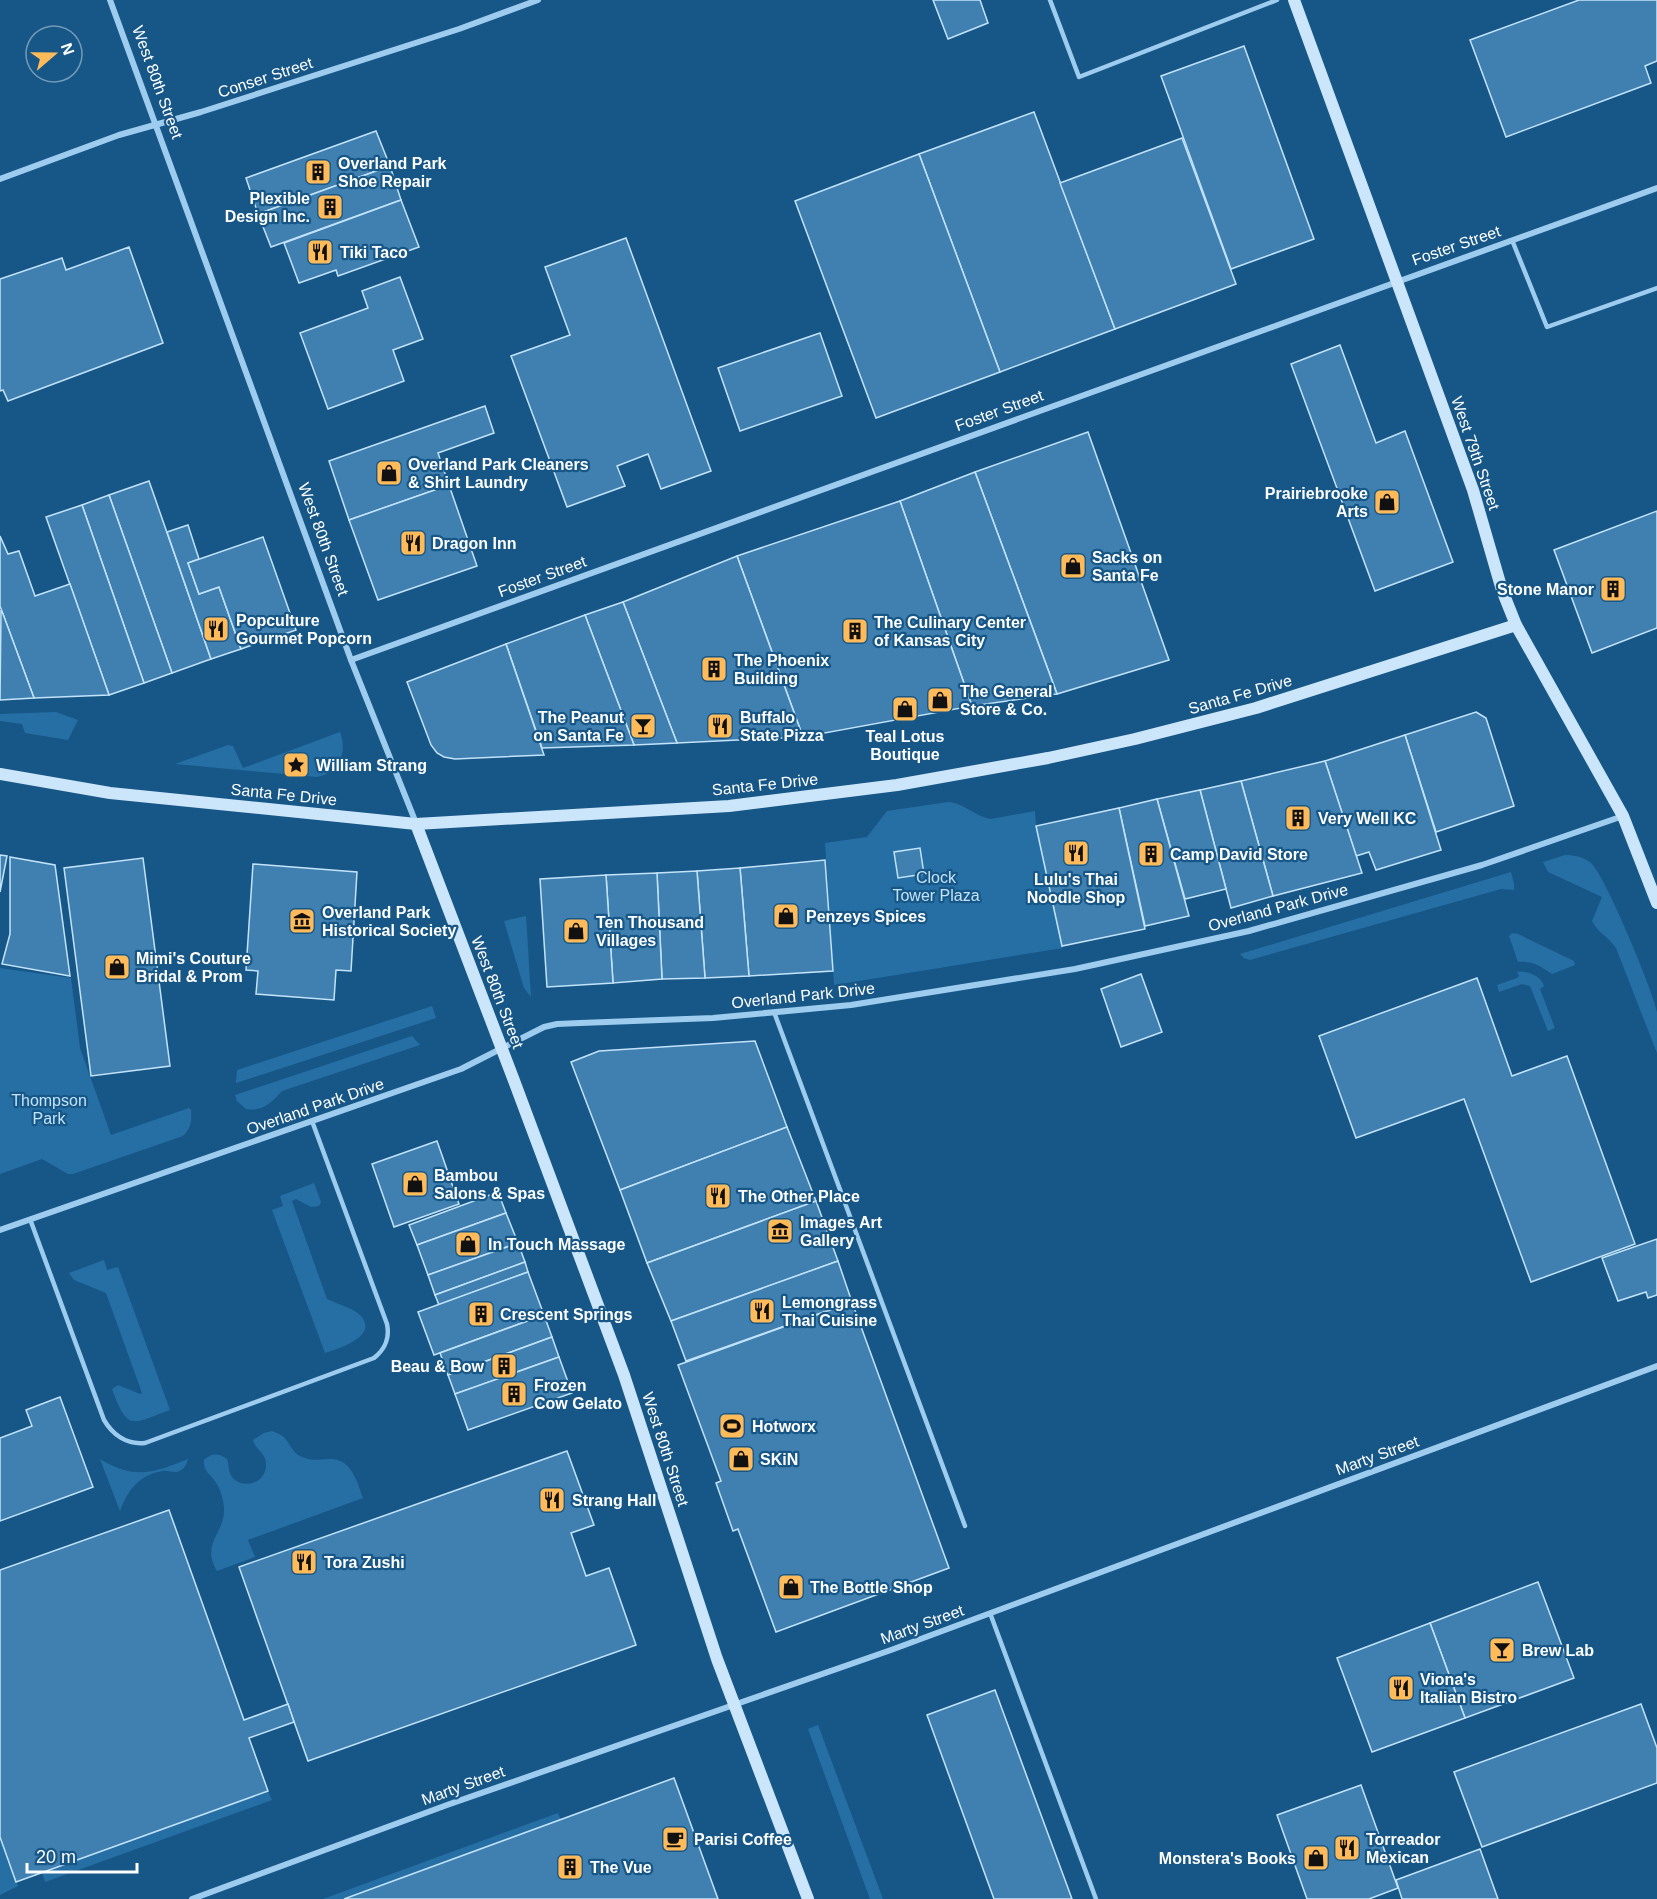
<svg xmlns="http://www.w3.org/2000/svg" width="1657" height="1899" font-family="Arial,sans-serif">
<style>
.green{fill:#266fa5}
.building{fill:#3f80b1;stroke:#c3e3fa;stroke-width:1.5}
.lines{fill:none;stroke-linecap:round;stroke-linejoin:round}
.lane{stroke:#9dccee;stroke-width:4.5}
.street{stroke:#9dccee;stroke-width:6}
.secondary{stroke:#cbe5fa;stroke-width:12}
.labels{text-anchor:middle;stroke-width:4.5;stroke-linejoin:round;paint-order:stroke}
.street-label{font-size:16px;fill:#fff;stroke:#175787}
.poi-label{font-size:16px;font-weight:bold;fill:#fff;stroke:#175787;text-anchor:start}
.park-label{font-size:16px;fill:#c3e3fa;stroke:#175787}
</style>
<rect width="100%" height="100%" fill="#175787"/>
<!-- green -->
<g class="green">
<path d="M56,712L78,720L68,740L25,733L22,724L0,721V714Z"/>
<path d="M340,732C348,752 339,773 317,777L175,764L228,745L233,746L243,768Z"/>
<path d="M948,802C964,803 976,817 991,819L1035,811L1036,826L1063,948L834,985L825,843L867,837L887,811Z"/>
<path d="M1565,855C1574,855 1584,857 1591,863C1605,875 1653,991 1657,1012C1657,1025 1657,1040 1657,1053L1616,948C1609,937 1597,932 1592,921L1602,897L1548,872L1543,862Z"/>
<path d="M1511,872L1514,884V890L1501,889L1250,960L1244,958L1240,954Z"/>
<path d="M526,916L531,997L524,988L504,921Z"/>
<path d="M1512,933L1518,934L1574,961L1575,965L1552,974C1542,967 1532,960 1518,962L1509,936Z"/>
<path d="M0,968L71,978L80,1048L111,1135L189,1108L191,1110C192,1121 191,1128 183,1136L73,1174H68L42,1159L0,1174Z"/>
<path d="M1517,972C1528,971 1540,975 1544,986L1540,989L1555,1028L1548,1031L1530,986L1522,984L1499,992L1497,985L1517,978L1519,976Z"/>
<path d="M432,1006L436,1018L236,1083L237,1070Z"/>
<path d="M412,1036L420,1045L282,1091C271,1103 262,1112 246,1109L237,1101L235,1095Z"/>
<path d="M314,1183L321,1202L319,1206L311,1207L296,1199L292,1201L327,1299C337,1304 354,1308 361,1316C379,1337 337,1349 325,1353L272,1210L283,1206L280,1196Z"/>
<path d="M104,1260L107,1270L118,1267L170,1410C131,1424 128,1432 112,1389L118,1385L140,1394L142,1393L106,1293L74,1280L69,1273Z"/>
<path d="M272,1431C291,1437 287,1448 300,1456C310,1461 318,1460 328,1459C351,1457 357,1481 363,1498L248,1540L255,1557L217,1571C200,1543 226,1533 224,1507C223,1498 220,1487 214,1480C208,1472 203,1470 204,1460C212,1453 218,1453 227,1459C229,1464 228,1472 232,1477C244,1491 267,1482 266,1464C266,1453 255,1449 253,1440L264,1433Z"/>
<path d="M100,1459C134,1480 154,1473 188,1459C186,1466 183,1471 176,1472C171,1472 167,1470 162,1471C139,1475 127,1491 120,1511Z"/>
<path d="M818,1725L883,1899H870L808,1729Z"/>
<path d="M268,1791L272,1800L45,1882L42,1872Z"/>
<path d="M558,1813L561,1820L344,1899H323Z"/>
<path d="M0,1837L18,1886L0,1895Z"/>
</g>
<!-- building -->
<g class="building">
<path d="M933,0H980L988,23L948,39Z"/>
<path d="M1579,0H1657V61L1645,66L1651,83L1506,137L1470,40Z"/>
<path d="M1244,46L1314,239L1231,269L1161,76Z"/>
<path d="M1034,112L1115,329L1000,372L919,154Z"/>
<path d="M376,131L390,166L258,214L246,178Z"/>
<path d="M1182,138L1236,284L1115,329L1060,183Z"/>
<path d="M919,154L1000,372L876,418L795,201Z"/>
<path d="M390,166L401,200L271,247L258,214Z"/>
<path d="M401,200L419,247L338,276L336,270L299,283L284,243Z"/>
<path d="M626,238L711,471L661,489L648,454L617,466L625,486L567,507L511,356L570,335L545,267Z"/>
<path d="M129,247L163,343L8,401L3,390L0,391V279L62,258L66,270Z"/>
<path d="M400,277L423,339L393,350L404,381L328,409L300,333L368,308L362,291Z"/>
<path d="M820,333L842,396L740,431L718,368Z"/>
<path d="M1340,345L1376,443L1405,431L1453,562L1375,591L1291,364Z"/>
<path d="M485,406L494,433L438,453L449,485L349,520L329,461Z"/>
<path d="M1088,432L1169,660L1057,694L975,472Z"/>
<path d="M975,472L1057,694L972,706L900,501Z"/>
<path d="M149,481L211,659L172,673L109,495Z"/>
<path d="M449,485L477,566L378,600L349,520Z"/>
<path d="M109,495L172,673L144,683L82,505Z"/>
<path d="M900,501L972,706L803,737L737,556Z"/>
<path d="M82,505L144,683L109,695L46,517Z"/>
<path d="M1657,511V628L1592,653L1554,550Z"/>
<path d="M188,525L199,559L188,563L199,594L219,587L241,649L211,659L167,532Z"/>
<path d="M0,536L8,554L19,551L35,596L70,584L109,695L34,698L0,606Z"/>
<path d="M263,537L296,630L241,649L219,587L199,594L188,563Z"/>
<path d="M737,556L803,737L677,743L623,602Z"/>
<path d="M623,602L677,743L634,745L585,615Z"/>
<path d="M1,610L3,614L34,698L0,700Z"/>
<path d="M585,615L634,745L542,748L506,644Z"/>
<path d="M506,644L544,755L455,759L444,757L437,753L431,745L407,682Z"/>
<path d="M1476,712L1486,718L1514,806L1436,832L1405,735Z"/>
<path d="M1405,735L1441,850L1376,870L1369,852L1356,856L1325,761Z"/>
<path d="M1325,761L1362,873L1273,896L1241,781Z"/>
<path d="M1241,781L1273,896L1231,908L1200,790Z"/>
<path d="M1200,790L1226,889L1185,899L1157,799Z"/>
<path d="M1157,799L1189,916L1145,926L1119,808Z"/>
<path d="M1119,808L1145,929L1062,946L1036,826Z"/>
<path d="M920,848L924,874L898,878L894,852Z"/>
<path d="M0,855L7,856L0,892Z"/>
<path d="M10,857L55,865L70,976L2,964L10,934Z"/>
<path d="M143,858L170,1066L91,1076L64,868Z"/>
<path d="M825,860L833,971L749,976L740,868Z"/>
<path d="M253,864L357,872L351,971L336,970L334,1000L256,994L258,971L246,970Z"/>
<path d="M740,868L749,976L705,978L697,871Z"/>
<path d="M697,871L705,978L662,979L657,873Z"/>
<path d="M657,873L662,979L613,983L606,875Z"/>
<path d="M606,875L613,983L547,987L540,879Z"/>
<path d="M1141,974L1162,1032L1121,1047L1101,989Z"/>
<path d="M1477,978L1512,1076L1567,1056L1635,1244L1531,1282L1464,1099L1356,1138L1319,1036Z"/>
<path d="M755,1041L787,1127L620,1190L571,1062L599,1051Z"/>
<path d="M787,1127L816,1201L647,1263L620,1190Z"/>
<path d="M437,1141L459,1204L394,1227L372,1164Z"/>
<path d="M498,1192L506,1213L417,1245L409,1225Z"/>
<path d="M816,1201L838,1261L671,1321L647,1263Z"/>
<path d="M506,1213L518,1243L428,1275L417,1245Z"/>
<path d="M1657,1239V1295L1648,1298L1646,1292L1618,1301L1602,1258Z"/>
<path d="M518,1243L525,1262L435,1295L428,1275Z"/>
<path d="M838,1261L852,1302L686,1361L671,1321Z"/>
<path d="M525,1262L528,1272L439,1305L435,1295Z"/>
<path d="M528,1272L544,1315L434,1355L418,1312Z"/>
<path d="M852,1302L949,1568L776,1632L738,1529L733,1531L716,1483L721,1481L678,1365Z"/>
<path d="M544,1315L552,1337L448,1375L440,1353Z"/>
<path d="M552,1337L559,1357L455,1394L448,1375Z"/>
<path d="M559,1357L572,1393L468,1430L455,1394Z"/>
<path d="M60,1397L93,1487L0,1521V1438L32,1426L26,1410Z"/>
<path d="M567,1451L594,1525L571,1533L586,1576L609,1568L636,1645L308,1761L239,1567Z"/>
<path d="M169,1510L244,1720L288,1704L294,1722L249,1738L268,1791L16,1882L0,1837V1570Z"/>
<path d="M1538,1582L1574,1678L1465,1718L1430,1623Z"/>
<path d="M1430,1623L1465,1718L1372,1752L1337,1658Z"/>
<path d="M995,1690L1072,1899H994L927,1715Z"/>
<path d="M1641,1704L1657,1748V1783L1482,1847L1454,1772Z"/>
<path d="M674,1778L718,1899H344L625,1796Z"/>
<path d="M1361,1785L1398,1888L1369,1899H1307L1277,1815Z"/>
<path d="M1480,1849L1498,1899H1402L1396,1880Z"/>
</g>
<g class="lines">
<!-- lane -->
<g class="lane">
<path d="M1050,0L1079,77L1277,0"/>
<path d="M1512,240L1547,327L1657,288"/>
<path d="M774,1012L965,1526"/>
<path d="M30,1219L104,1420C113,1435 127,1445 145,1443L374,1358C385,1349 390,1339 387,1324L312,1121"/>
<path d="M990,1613L1096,1899"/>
</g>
<!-- street -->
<g class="street">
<path d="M110,0L351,660L416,823"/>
<path d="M0,179L119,135L201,112L459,29L538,0"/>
<path d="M351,660L1657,188"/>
<path d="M0,1230L461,1069L544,1027L557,1024L580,1023L713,1018L851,1005L1075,969L1249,931L1482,865L1623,816"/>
<path d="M192,1899L447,1805L891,1650L1657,1366"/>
</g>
<!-- secondary -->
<g class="secondary">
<path d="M1294,0L1473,490L1502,590L1516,625L1623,816L1657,903"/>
<path d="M0,774L110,793L416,824L729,806L897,785L1048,758L1135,739L1256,708L1516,625"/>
<path d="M416,824L513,1078L624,1375L717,1659L808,1899"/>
</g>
</g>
<!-- icons -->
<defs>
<symbol id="building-square" viewBox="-11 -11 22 22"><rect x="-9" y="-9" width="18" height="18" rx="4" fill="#ffba5a" stroke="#175787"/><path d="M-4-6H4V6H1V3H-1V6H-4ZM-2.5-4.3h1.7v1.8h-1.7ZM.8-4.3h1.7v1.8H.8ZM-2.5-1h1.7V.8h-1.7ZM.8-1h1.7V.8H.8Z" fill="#111"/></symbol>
<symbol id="restaurant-square" viewBox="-11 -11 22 22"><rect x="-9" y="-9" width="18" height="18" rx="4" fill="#ffba5a" stroke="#175787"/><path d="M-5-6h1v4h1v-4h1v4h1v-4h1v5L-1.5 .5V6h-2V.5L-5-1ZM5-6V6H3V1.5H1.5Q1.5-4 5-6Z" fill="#111"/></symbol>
<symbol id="shop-square" viewBox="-11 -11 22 22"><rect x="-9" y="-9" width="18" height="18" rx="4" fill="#ffba5a" stroke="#175787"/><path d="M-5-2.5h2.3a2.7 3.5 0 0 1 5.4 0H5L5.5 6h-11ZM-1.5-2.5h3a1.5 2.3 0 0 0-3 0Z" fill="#111"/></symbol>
<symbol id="bar-square" viewBox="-11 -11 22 22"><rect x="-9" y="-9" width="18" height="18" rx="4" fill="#ffba5a" stroke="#175787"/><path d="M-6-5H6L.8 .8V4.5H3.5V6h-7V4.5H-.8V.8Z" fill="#111"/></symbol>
<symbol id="sight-square" viewBox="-11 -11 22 22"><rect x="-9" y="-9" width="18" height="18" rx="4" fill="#ffba5a" stroke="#175787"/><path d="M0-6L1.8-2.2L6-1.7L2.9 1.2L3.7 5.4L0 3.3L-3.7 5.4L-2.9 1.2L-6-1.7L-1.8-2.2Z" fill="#111"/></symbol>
<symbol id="museum-square" viewBox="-11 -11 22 22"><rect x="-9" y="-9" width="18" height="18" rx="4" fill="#ffba5a" stroke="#175787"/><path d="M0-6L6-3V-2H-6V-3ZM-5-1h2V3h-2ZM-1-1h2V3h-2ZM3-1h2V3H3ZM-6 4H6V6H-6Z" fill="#111"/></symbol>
<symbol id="stadium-square" viewBox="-11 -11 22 22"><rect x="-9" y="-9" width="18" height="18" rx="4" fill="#ffba5a" stroke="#175787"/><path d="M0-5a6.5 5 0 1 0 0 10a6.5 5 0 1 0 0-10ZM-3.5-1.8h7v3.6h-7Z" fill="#111"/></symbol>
<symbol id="cafe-square" viewBox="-11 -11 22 22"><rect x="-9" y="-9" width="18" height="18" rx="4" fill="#ffba5a" stroke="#175787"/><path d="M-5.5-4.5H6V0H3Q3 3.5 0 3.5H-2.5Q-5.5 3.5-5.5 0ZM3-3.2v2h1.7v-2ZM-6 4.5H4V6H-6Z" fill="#111"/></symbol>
</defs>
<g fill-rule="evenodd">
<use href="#building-square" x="303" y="157" width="30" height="30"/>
<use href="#building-square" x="315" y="192" width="30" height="30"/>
<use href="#restaurant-square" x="305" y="237" width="30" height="30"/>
<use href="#shop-square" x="374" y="458" width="30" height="30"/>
<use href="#shop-square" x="1372" y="487" width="30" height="30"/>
<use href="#restaurant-square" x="398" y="528" width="30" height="30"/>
<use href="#shop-square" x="1058" y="551" width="30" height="30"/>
<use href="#building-square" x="1598" y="574" width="30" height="30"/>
<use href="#restaurant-square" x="201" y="614" width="30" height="30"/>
<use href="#building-square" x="840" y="616" width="30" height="30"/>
<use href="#building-square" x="699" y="654" width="30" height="30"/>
<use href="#shop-square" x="925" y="685" width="30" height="30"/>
<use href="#shop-square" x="890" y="694" width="30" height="30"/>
<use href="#bar-square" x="628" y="711" width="30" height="30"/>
<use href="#restaurant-square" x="705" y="711" width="30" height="30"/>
<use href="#sight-square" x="281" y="750" width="30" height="30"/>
<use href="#building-square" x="1283" y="803" width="30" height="30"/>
<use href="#restaurant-square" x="1061" y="838" width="30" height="30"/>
<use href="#building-square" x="1136" y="839" width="30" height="30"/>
<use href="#shop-square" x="771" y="901" width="30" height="30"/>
<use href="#museum-square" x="287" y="906" width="30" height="30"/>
<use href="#shop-square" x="561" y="916" width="30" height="30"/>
<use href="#shop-square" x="102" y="952" width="30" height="30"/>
<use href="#shop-square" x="400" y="1169" width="30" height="30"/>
<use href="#restaurant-square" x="703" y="1181" width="30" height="30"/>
<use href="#museum-square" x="765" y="1216" width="30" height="30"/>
<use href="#shop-square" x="453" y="1229" width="30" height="30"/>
<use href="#restaurant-square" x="747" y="1296" width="30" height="30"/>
<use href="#building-square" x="466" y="1299" width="30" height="30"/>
<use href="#building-square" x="489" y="1351" width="30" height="30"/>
<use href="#building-square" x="499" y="1379" width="30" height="30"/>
<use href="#stadium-square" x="717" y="1411" width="30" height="30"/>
<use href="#shop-square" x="726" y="1444" width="30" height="30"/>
<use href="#restaurant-square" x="537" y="1485" width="30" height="30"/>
<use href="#restaurant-square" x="289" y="1547" width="30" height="30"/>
<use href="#shop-square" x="776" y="1572" width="30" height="30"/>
<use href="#bar-square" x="1487" y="1635" width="30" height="30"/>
<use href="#restaurant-square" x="1386" y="1673" width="30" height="30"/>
<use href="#cafe-square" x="660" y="1824" width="30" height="30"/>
<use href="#restaurant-square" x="1332" y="1833" width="30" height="30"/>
<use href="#shop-square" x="1301" y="1843" width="30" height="30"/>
<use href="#building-square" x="555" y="1852" width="30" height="30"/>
</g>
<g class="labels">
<!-- street labels -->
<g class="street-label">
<text transform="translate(265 77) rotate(-18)" y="6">Conser Street</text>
<text transform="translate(158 82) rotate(70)" y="6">West 80th Street</text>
<text transform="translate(1456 245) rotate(-19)" y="6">Foster Street</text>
<text transform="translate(999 410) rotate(-20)" y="6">Foster Street</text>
<text transform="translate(1476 453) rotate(71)" y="6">West 79th Street</text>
<text transform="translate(324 539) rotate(70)" y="6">West 80th Street</text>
<text transform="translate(542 576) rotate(-20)" y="6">Foster Street</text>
<text transform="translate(1240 694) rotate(-16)" y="6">Santa Fe Drive</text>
<text transform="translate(765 784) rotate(-6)" y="6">Santa Fe Drive</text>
<text transform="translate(284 794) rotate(6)" y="6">Santa Fe Drive</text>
<text transform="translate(1278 907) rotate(-15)" y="6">Overland Park Drive</text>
<text transform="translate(498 992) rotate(69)" y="6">West 80th Street</text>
<text transform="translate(803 995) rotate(-6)" y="6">Overland Park Drive</text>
<text transform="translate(315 1106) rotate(-19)" y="6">Overland Park Drive</text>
<text transform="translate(666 1449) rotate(72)" y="6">West 80th Street</text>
<text transform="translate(1377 1455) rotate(-20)" y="6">Marty Street</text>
<text transform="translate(922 1624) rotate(-20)" y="6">Marty Street</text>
<text transform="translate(463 1785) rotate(-20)" y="6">Marty Street</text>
</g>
<!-- poi labels -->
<g class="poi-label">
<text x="338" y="169">Overland Park<tspan x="338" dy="18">Shoe Repair</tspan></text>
<text x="310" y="204" text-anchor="end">Plexible<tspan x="310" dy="18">Design Inc.</tspan></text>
<text x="340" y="258">Tiki Taco</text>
<text x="408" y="470">Overland Park Cleaners<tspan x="408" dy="18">&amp; Shirt Laundry</tspan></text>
<text x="1368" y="499" text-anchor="end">Prairiebrooke<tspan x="1368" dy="18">Arts</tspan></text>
<text x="432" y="549">Dragon Inn</text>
<text x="1092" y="563">Sacks on<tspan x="1092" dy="18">Santa Fe</tspan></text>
<text x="1594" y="595" text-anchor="end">Stone Manor</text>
<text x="236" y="626">Popculture<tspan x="236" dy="18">Gourmet Popcorn</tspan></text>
<text x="874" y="628">The Culinary Center<tspan x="874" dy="18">of Kansas City</tspan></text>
<text x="734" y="666">The Phoenix<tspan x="734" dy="18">Building</tspan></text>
<text x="960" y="697">The General<tspan x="960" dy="18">Store &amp; Co.</tspan></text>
<text x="624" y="723" text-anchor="end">The Peanut<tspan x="624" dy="18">on Santa Fe</tspan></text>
<text x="740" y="723">Buffalo<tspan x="740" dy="18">State Pizza</tspan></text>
<text x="905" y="742" text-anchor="middle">Teal Lotus<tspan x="905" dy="18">Boutique</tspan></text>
<text x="316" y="771">William Strang</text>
<text x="1318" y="824">Very Well KC</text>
<text x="1170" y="860">Camp David Store</text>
<text x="1076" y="885" text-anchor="middle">Lulu's Thai<tspan x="1076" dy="18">Noodle Shop</tspan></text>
<text x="322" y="918">Overland Park<tspan x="322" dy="18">Historical Society</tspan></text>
<text x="806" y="922">Penzeys Spices</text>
<text x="596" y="928">Ten Thousand<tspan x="596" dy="18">Villages</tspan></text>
<text x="136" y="964">Mimi's Couture<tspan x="136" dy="18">Bridal &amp; Prom</tspan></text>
<text x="434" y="1181">Bambou<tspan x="434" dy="18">Salons &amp; Spas</tspan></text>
<text x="738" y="1202">The Other Place</text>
<text x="800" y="1228">Images Art<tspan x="800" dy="18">Gallery</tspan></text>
<text x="488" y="1250">In Touch Massage</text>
<text x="782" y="1308">Lemongrass<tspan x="782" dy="18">Thai Cuisine</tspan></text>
<text x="500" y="1320">Crescent Springs</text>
<text x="484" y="1372" text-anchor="end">Beau &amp; Bow</text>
<text x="534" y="1391">Frozen<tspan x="534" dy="18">Cow Gelato</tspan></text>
<text x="752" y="1432">Hotworx</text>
<text x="760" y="1465">SKiN</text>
<text x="572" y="1506">Strang Hall</text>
<text x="324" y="1568">Tora Zushi</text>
<text x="810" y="1593">The Bottle Shop</text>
<text x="1522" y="1656">Brew Lab</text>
<text x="1420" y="1685">Viona's<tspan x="1420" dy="18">Italian Bistro</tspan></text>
<text x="694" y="1845">Parisi Coffee</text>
<text x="1366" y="1845">Torreador<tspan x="1366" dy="18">Mexican</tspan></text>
<text x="1296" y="1864" text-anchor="end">Monstera's Books</text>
<text x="590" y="1873">The Vue</text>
</g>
<!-- park labels -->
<g class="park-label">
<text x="936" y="883">Clock<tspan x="936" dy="18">Tower Plaza</tspan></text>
<text x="49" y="1106">Thompson<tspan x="49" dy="18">Park</tspan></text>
</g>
</g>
<!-- north arrow -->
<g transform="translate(54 54) rotate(70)"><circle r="28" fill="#175787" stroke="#749ab7" stroke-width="1.5"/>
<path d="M0-4.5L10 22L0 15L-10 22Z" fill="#ffba5a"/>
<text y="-9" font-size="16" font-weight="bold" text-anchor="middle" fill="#ffffff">N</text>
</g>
<!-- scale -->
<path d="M27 1863v9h110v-9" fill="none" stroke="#ffffff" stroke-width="3"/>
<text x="36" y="1863" font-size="18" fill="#ffffff" stroke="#175787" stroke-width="4.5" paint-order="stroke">20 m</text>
</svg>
